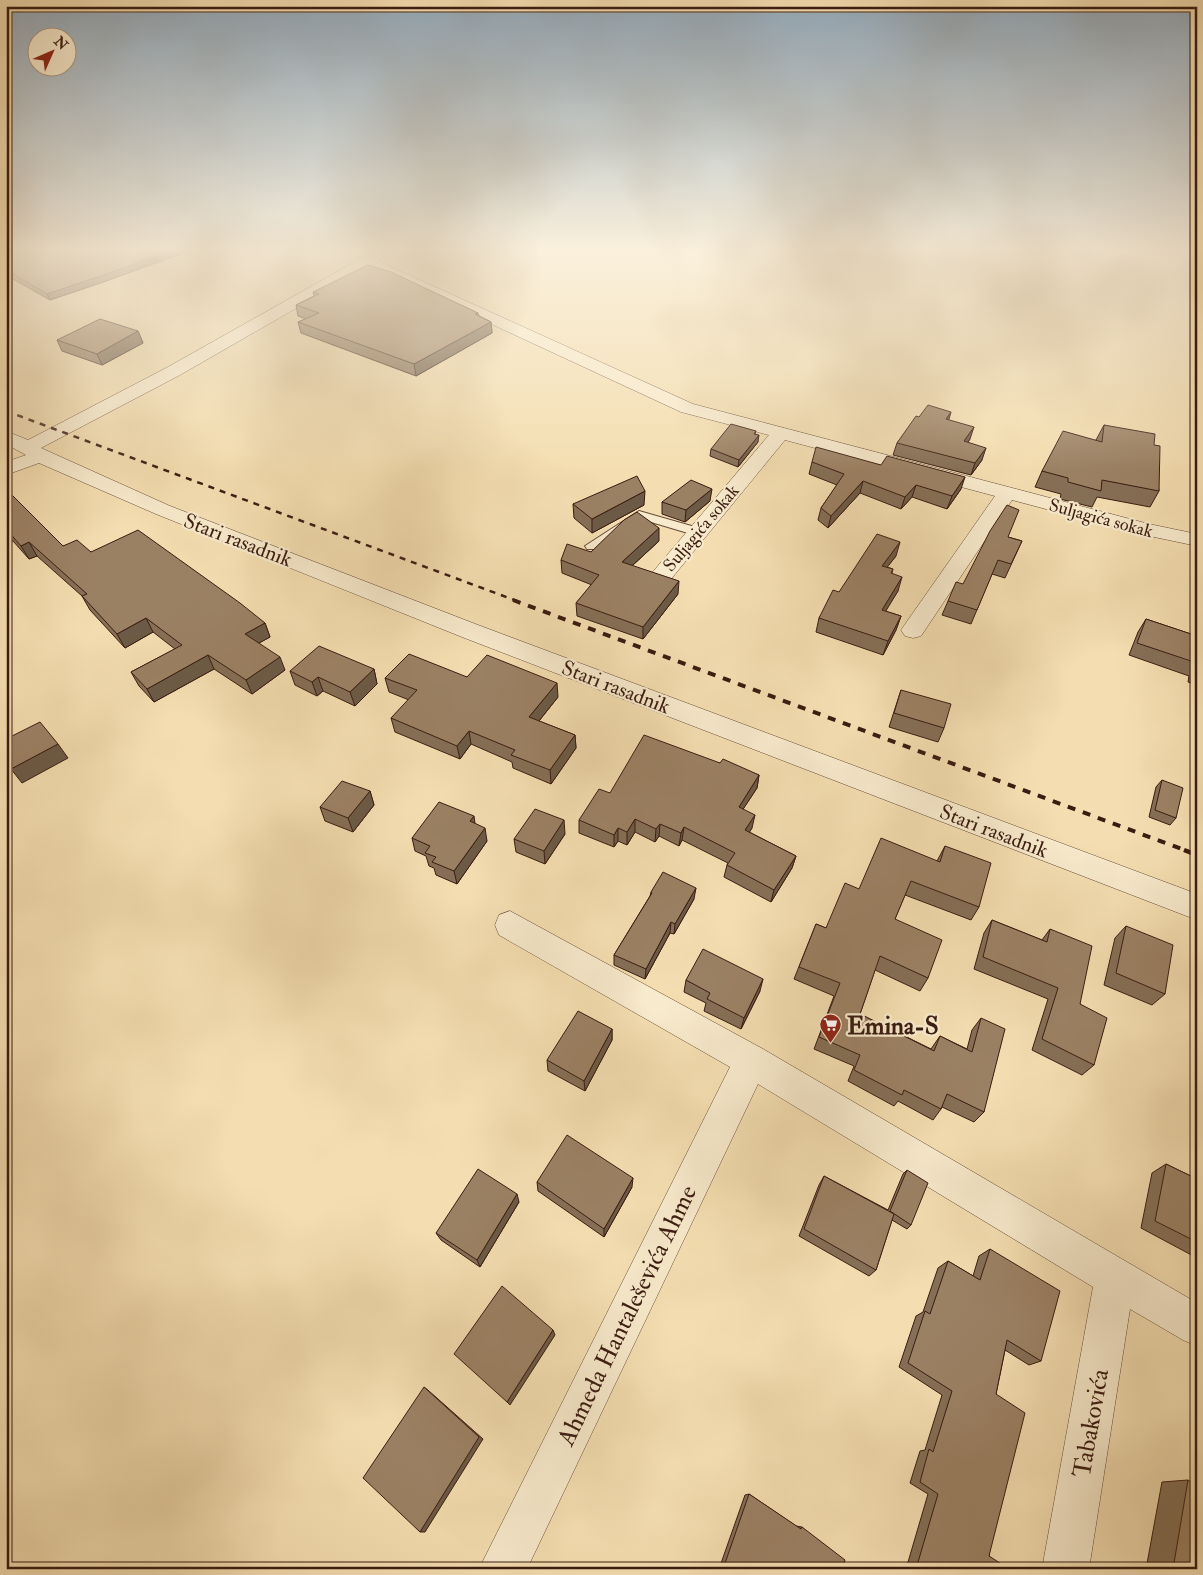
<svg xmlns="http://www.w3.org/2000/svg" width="1203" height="1575" font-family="'IM FELL Double Pica',serif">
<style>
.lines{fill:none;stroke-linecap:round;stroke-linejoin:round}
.lane-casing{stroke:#684c39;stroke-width:2}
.street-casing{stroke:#684c39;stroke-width:1}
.lane{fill:#f8eacc;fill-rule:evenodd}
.street{fill:#f8eacc;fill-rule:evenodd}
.rail-far2{stroke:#3a1c11;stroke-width:2.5;stroke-dasharray:6 6;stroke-linecap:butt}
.rail-far1{stroke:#3a1c11;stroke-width:4;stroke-dasharray:8 8;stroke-linecap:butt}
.rail{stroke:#3a1c11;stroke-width:4.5;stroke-dasharray:11 11;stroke-linecap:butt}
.wall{fill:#856f56;stroke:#3a1c11}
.shaded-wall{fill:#6c5a46;stroke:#3a1c11}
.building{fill:#9b8164;stroke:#3a1c11}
.labels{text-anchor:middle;stroke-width:4.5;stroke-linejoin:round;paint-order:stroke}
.far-street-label{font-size:18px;fill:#3a1c11;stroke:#f8eacc}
.street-label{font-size:21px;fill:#3a1c11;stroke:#f8eacc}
.near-poi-label{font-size:25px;font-weight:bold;fill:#3a1c11;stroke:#f8eacc;text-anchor:start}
.near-street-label{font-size:25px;fill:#3a1c11;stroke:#f8eacc}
</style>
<rect width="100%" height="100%" fill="#f4deb1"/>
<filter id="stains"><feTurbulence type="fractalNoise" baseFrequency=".004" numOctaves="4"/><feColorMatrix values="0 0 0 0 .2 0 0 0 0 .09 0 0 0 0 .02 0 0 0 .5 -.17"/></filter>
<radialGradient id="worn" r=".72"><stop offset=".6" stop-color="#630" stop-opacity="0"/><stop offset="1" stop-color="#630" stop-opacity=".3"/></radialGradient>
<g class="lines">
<defs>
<path id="lane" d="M639,511L702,529L704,532L698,536L641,519L595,549H587L585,546Z"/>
<g id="street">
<path d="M376,250L391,252L378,261L693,404L1149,524L1197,534V546L1140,534L1012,500L921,636L913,638L905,636L901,630L995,496L785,440L667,584L659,586L651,584L648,579L651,574L769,435L681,412L368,267L180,375L41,448L170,506L478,625L1197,894V920L462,637L156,514L39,463L6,475V462L26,455L6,444V431L28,440L168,367Z"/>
<path d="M510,911L763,1049L1197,1303V1346L1183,1340L1130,1309L1089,1569H1042L1093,1287L758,1084L527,1569H479L730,1067L499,935L495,925L499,915Z"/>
</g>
</defs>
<!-- lane casing -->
<use href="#lane" class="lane-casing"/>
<!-- street casing -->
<use href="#street" class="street-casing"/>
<!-- lane -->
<use href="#lane" class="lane"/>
<!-- street -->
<use href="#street" class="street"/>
<!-- rail-far2 -->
<path class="rail-far2" d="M6,411L517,601"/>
<!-- rail-far1 -->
<path class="rail-far1" d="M513,600L1187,851"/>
<!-- rail -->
<path class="rail" d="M1184,850L1197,855"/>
</g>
<!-- wall -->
<g class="wall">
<path d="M6,250L109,280L50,300L6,275Z"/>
<path d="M313,292L478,313L479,316L491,322L492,333L416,376L301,333L298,322L306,319L298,316L296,305L314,296Z"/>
<path d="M138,331L143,343L102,365L62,351L57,340Z"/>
<path d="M919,417L949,420L970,439L968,442L982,460L971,475L893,455L897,443Z"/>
<path d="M1104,425L1154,445L1159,491L1150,507L1097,497L1092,507L1060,499L1061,494L1035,487L1042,471L1096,440Z"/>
<path d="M756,431L755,434L758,442L738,467L710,456L711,449Z"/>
<path d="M812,462L961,489L947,509L912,497L901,509L860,493L828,528L818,520L821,508L837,485L809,474Z"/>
<path d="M6,489L63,546L91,552L265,623L270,637L259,643L285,670L252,694L214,669L154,702L139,686L131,672L175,649L153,632L125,648L90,610L82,596L37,556L29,559L13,541L6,544Z"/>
<path d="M710,501L685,522L662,514V502Z"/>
<path d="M573,504L644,505L592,533L574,518Z"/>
<path d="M1008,537L1022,541L1005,578L992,574L971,624L942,615L948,601L963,584Z"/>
<path d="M659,541L632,566L678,594L643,639L577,616L576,603L592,585L562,573L561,560L591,552Z"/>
<path d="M896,556L887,567L893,569L892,573L898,591L885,611L901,616L896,630L883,655L816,632L819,618L839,592Z"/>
<path d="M1146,619L1197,636V685L1188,682L1189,676L1129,655L1138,632Z"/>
<path d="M374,669L377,684L355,706L323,691L317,696L295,685L290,671Z"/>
<path d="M467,677L558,697L539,721L575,735L576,748L551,784L513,768L512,762L471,744L460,759L395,732L391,718L409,700L389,692L385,678Z"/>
<path d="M901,690L944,728L938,742L889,727Z"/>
<path d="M720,763L759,775L757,788L743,809L752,828L749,832L796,856L792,868L771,902L724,877L727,865L728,863L682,840L679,846L659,836L655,842L635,832L627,845L618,841L614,847L579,833V820L610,793Z"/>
<path d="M1162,780L1176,818L1170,825L1149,817L1156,787Z"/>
<path d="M370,791L374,805L353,832L325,821L320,807Z"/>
<path d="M475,824L487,841L457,884L436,875L434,868L429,866L426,856L415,851L412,838Z"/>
<path d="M565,834L545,864L516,852L514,839Z"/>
<path d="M945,846L979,907L971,920L905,895L895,919L928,978L920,991L875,970L860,1014L931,1049L940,1036L967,1049L972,1030L981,1018L984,1112L974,1122L942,1107L941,1109L933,1120L898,1101L894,1106L848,1081L854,1066L814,1049L834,996L794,979L816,924L826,928L859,889L937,861Z"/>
<path d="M651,892L694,899L674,934L670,933L645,979L614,965V955L650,896Z"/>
<path d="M992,920L1042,940L1050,929L1080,1004L1094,1065L1082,1075L1032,1050L1048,999L974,969L984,933Z"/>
<path d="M1126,926L1165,994L1152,1005L1104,985L1115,938Z"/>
<path d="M686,980L760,991L741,1029L704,1011L706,1003L684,992Z"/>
<path d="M612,1029V1040L585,1091L548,1071L547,1060Z"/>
<path d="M1166,1164L1197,1179V1258L1141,1228L1152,1173Z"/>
<path d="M907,1170L911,1225L907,1229L892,1220L876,1270L869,1276L799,1236L819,1185L824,1176L888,1210L903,1174Z"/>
<path d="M537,1182L632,1187L604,1237L538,1191Z"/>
<path d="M519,1202L480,1267L441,1240L436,1233Z"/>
<path d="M990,1249L1041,1361L1029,1365L1005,1350L996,1394L989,1556L1002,1569H906L928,1494L910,1483L920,1451L925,1450L942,1395L899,1367L916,1316L923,1312L938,1268L948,1261L973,1276L979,1256Z"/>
<path d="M1188,1480L1197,1569H1146L1162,1482Z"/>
<path d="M749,1494L796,1526L802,1527L842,1569H719L745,1495Z"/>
</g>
<!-- shaded-wall -->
<g class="shaded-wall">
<path d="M173,250H192L109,280L50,300L47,294Z"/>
<path d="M491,322L492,333L416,376L414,364Z"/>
<path d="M138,331L143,343L102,365L97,354Z"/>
<path d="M951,412L948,423L946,419Z"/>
<path d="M974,427L970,439L960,453L964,441Z"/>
<path d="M759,435L758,442L738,467L739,460Z"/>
<path d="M986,448L982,460L971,475L975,463Z"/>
<path d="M965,477L961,489L947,509L952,496Z"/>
<path d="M863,481L860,493L828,528L831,516Z"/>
<path d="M916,485L912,497L901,509L905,497Z"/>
<path d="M712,489L710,501L685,522L686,510Z"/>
<path d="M645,491L644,505L592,533V519Z"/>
<path d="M659,528V541L622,575V562Z"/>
<path d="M6,530L13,541L6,544Z"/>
<path d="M29,542L37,556L29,559L21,546Z"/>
<path d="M900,542L896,556L878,579L882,566Z"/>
<path d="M902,577L898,591L878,624L882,610Z"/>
<path d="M679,581L678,594L643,639V627Z"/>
<path d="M901,616L896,630L883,655L888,641Z"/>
<path d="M146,618L153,632L125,648L117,634Z"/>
<path d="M265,623L270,637L250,648L245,634Z"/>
<path d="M208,655L214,669L154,702L147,689Z"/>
<path d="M280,657L285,670L252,694L246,680Z"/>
<path d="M374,669L377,684L355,706L350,692Z"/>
<path d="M318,677L323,691L317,696L312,682Z"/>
<path d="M557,683L558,697L531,731L529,717Z"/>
<path d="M469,731L471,744L460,759L457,746Z"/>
<path d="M575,735L576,748L551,784L550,770Z"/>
<path d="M58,744L68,758L22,783L11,769Z"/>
<path d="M759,775L757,788L736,820L739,807Z"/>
<path d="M370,791L374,805L353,832L348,818Z"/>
<path d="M755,815L752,828L743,843L745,830Z"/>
<path d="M474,816L476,830L470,821Z"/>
<path d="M635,819V832L627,845V832Z"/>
<path d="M564,820L565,834L545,864L544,851Z"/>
<path d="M660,824L659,836L655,842L656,829Z"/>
<path d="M684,827L682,840L679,846L681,833Z"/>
<path d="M485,828L487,841L457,884L454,871Z"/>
<path d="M618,828V841L614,847V835Z"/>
<path d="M796,856L792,868L771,902L774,890Z"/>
<path d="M696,888L694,899L674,934L675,924Z"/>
<path d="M671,922L670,933L645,979L646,969Z"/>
<path d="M763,979L760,991L741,1029L744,1018Z"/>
<path d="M612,1029V1040L585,1091L584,1081Z"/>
<path d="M633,1178L632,1187L604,1237V1229Z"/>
<path d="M517,1194L519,1202L480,1267L477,1260Z"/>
<path d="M553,1330L555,1335L510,1405L507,1402Z"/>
<path d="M424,1387L429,1391L483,1439L425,1532H420Z"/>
<path d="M390,1564L394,1569H383L381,1567Z"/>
</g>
<!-- building -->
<g class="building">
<path d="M6,250H173L107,274L47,294L6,270Z"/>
<path d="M368,265L391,272L478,313L475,314L491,322L414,364L298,322L319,313L296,305L319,294L313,292Z"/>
<path d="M100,319L138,331L97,354L57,340Z"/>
<path d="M928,405L951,412L946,419L974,427L964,441L986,448L975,463L897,443L916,416L919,417Z"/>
<path d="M731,424L756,431L754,434L759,435L739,460L711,449Z"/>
<path d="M1104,425L1155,434L1154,445L1160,446L1159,491L1102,480L1101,491L1068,482V478L1042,471L1063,431L1102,442Z"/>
<path d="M816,447L881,465L887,456L965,477L952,496L916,485L905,497L863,481L831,516L821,508L844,474L812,462Z"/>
<path d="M637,476L645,491L592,519L573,504Z"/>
<path d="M691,480L712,489L686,510L662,502Z"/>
<path d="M6,489L63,546L77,540L91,552L138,530L240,603L265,623L245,634L280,657L246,680L208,655L147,689L131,672L182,645L146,618L117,634L82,596L87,594L29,542L21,546L6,529Z"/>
<path d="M1007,505L1019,510L1008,537L1022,541L1011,564L998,560L977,610L948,601L956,582L963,584L990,531Z"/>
<path d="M637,512L659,528L622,562L679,581L643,627L576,603L599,575L561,560L567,544L591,552L624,520Z"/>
<path d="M877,534L900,542L882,566L893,569L891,573L902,577L882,610L901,616L888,641L819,618L833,590L839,592Z"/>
<path d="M1146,619L1197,636V663L1137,643Z"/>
<path d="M319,646L374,669L350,692L318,677L312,682L290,671Z"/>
<path d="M409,654L467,677L487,655L557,683L529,717L575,735L550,770L511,755L515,750L469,731L457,746L391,718L417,690L385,678Z"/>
<path d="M901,690L951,704L944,728L894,713Z"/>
<path d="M40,722L58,744L11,769L6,763V739Z"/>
<path d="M644,735L720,763L723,759L759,775L739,807L755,815L745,830L796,856L774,890L727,865L735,853L684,827L681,833L660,824L656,829L635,819L627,832L618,828L614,835L579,820L599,789L610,793Z"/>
<path d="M1162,780L1183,788L1176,818L1155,810Z"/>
<path d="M342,781L370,791L348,818L320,807Z"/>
<path d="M439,802L474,816L470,821L485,828L454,871L432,862L436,857L425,853L430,846L412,838Z"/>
<path d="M535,809L564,820L544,851L514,839Z"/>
<path d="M881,838L940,862L945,846L991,863L979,907L911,881L895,919L942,940L928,978L880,956L860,1014L934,1051L940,1036L972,1052L981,1018L1005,1029L984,1112L947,1094L941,1109L904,1090L902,1095L854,1070L860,1055L819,1037L840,983L799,967L816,924L826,928L845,883L859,889Z"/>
<path d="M663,872L696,888L675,924L671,922L646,969L614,955L652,893L651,892Z"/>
<path d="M992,920L1047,942L1050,929L1092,946L1080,1004L1107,1018L1094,1065L1042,1039L1058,988L983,957Z"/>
<path d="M1126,926L1173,945L1165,994L1116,973Z"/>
<path d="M703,949L763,979L744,1018L707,999L710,993L686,980Z"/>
<path d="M578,1011L612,1029L584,1081L547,1060Z"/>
<path d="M567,1135L633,1178L604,1229L537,1182Z"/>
<path d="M1166,1164L1197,1179V1242L1155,1221Z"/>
<path d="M478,1169L517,1194L477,1260L436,1233Z"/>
<path d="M907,1170L928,1183L911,1225L890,1211Z"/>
<path d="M824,1176L894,1214L876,1270L804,1229Z"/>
<path d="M990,1249L1060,1291L1041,1361L1007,1340L996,1394L1025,1413L989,1556L1003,1565L1002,1569H916L938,1494L920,1482L929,1449L933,1452L952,1391L908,1363L925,1311L930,1314L948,1261L980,1280Z"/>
<path d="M502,1286L553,1330L507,1402L454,1354Z"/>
<path d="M424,1387L479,1437L420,1532L363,1478Z"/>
<path d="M1188,1480L1197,1486V1569H1173Z"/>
<path d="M749,1494L801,1529L802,1527L845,1560L842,1569H723Z"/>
</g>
<!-- sky -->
<linearGradient id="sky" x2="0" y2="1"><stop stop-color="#93aabc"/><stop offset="0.53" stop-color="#faf0dc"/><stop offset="1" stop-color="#faf0dc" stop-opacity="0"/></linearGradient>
<rect width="1203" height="471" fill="url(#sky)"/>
<!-- icons -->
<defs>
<symbol id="supermarket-pin" viewBox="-11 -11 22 30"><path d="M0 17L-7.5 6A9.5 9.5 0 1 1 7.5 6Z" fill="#8f2418" stroke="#f8eacc"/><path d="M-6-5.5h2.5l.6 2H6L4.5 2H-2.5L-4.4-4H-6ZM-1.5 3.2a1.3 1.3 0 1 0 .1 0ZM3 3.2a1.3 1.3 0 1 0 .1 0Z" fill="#fff"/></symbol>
</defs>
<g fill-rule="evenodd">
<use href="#supermarket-pin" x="818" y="1012" width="25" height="34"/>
</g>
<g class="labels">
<!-- far-street labels -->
<g class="far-street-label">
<text transform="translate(1101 518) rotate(15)" y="6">Suljagića sokak</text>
<text transform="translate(701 528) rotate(-50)" y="6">Suljagića sokak</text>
</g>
<!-- street labels -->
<g class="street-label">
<text transform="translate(238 540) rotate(21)" y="7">Stari rasadnik</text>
<text transform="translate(616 687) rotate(21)" y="7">Stari rasadnik</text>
<text transform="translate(994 831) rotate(21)" y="7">Stari rasadnik</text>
</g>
<!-- near-poi labels -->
<g class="near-poi-label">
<text x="847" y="1034">Emina-S</text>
</g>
<!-- near-street labels -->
<g class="near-street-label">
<text transform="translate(626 1315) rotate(-64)" y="9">Ahmeda Hantaleševića Ahme</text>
<text transform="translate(1090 1423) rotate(-80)" y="9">Tabakovića</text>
</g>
</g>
<!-- margin -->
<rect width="1203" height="1575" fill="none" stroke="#f4deb1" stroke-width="25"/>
<rect x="8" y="8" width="1188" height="1560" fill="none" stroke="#3a1c11" stroke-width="2.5"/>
<rect x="12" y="12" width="1178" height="1550" fill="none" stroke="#3a1c11"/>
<!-- north arrow -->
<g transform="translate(52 52) rotate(45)"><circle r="24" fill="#f8eacc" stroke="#ac9881"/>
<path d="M0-4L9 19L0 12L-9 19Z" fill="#8f2418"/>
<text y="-8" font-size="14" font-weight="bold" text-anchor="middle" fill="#3a1c11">N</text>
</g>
<rect width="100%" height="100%" filter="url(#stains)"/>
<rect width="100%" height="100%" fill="url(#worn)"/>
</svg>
